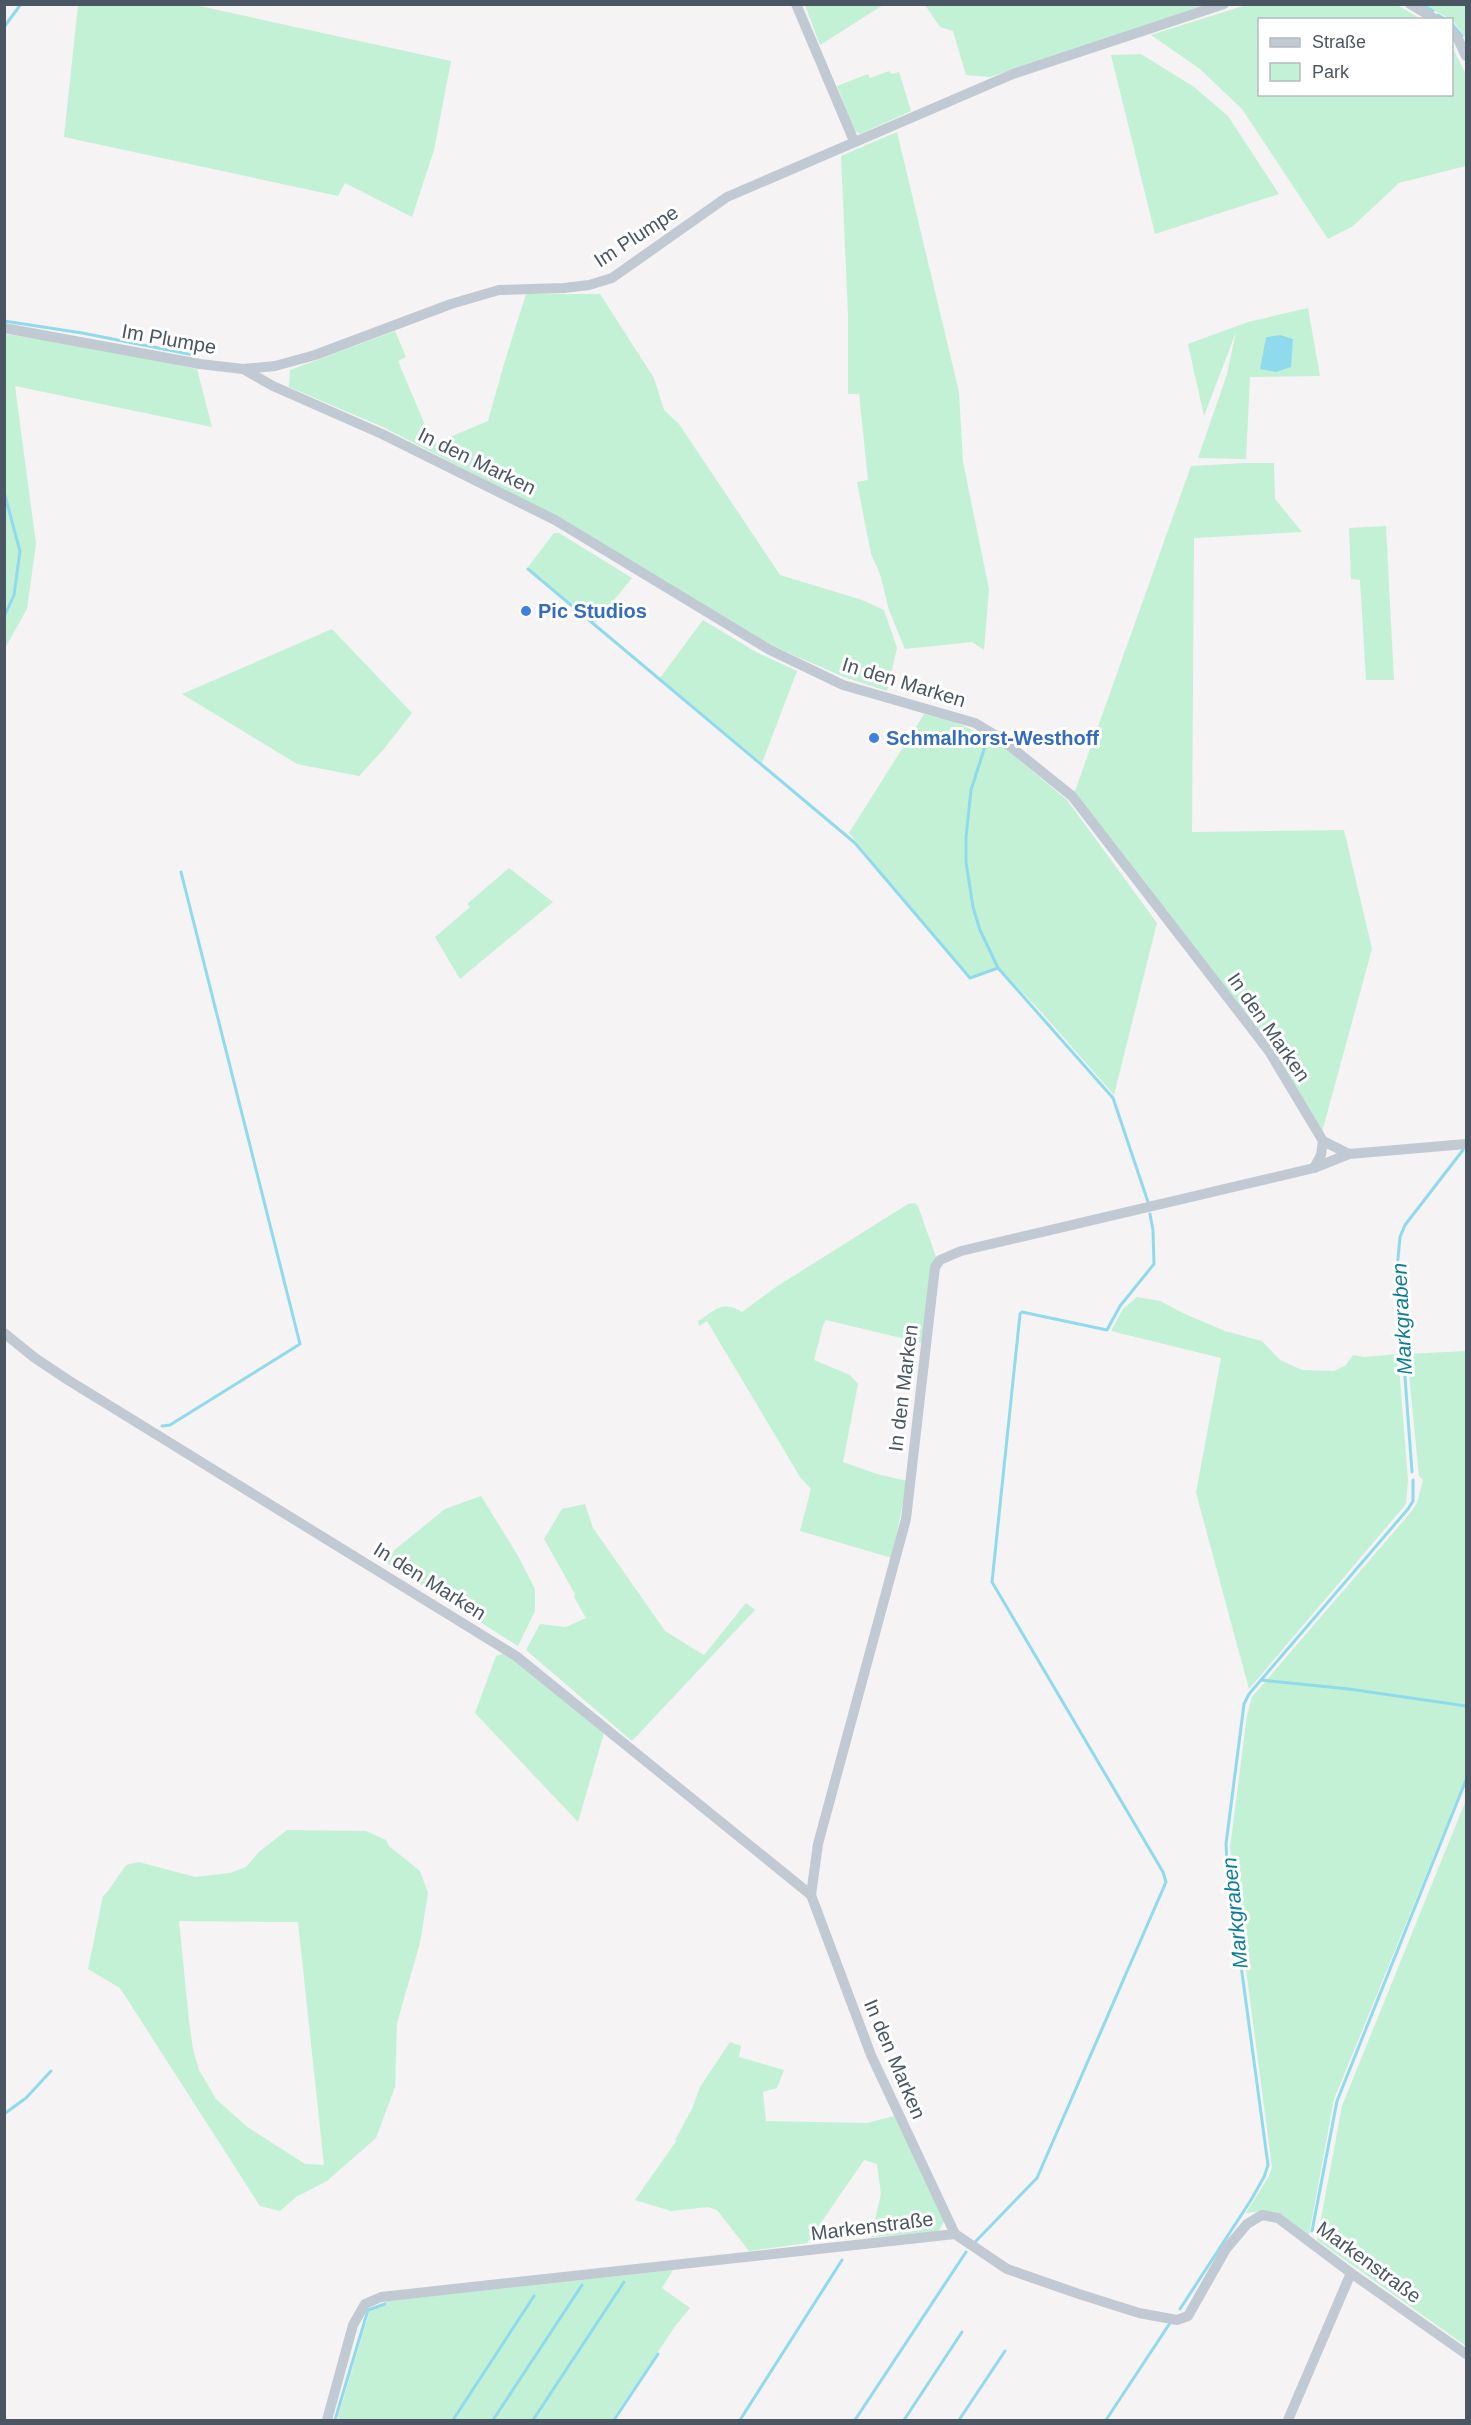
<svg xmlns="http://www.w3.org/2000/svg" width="1471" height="2425" font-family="Arial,sans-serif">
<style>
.green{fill:#c3f1d5;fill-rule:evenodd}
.water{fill:#90daee}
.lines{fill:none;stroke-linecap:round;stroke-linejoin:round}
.stream{stroke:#90daee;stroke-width:3}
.street{stroke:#c1cad2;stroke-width:10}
.shop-dot{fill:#3f7fe0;stroke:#fff;stroke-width:2}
.labels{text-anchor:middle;stroke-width:6;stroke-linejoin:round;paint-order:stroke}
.street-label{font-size:20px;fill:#4a5661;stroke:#fff}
.shop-label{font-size:20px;font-weight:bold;fill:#366cbe;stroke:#fff;text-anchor:start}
.water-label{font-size:21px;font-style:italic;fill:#0c7c9b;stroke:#fff}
</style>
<rect width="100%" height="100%" fill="#f5f3f3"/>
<!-- green -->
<g class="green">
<path d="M78,5H195L451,61L434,150L412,217L345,183L338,196L64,137Z"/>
<path d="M805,5H883L820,45Z"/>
<path d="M925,5H1210L990,77L966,75L953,31L940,27Z"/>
<path d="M1246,5H1397L1421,19L1260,20V94H1452V47L1466,74V166L1399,183L1353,226L1328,239L1242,109L1200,69L1151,35Z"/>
<path d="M1424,5H1466V38L1452,20Z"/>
<path d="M1141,54L1194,87L1228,116L1279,194L1155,234L1111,55Z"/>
<path d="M889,71L891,74L899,72L911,111L860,134L854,130L837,86L868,74L870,78Z"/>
<path d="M897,132L959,392L963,462L989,589L984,650L972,642L905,649L889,610L880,574L871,554L857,482L868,480L859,394H848V314L841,156Z"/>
<path d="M526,294H600L654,378L664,410L679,424L780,575L862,600L884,610L897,648L887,691L844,677L775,647L557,517L383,427L289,387L290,370L395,331L406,357L398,361L433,444L488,421L504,364Z"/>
<path d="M1308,308L1320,376L1250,377L1246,459L1198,458L1227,374L1236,332L1204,416L1188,344L1248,322Z"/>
<path d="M5,334L80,345L197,369L212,427L15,386L36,544L27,609L5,648Z"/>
<path d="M1246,463H1274L1275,499L1302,532L1194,538L1192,832L1344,830L1372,949L1322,1132L1074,794L1191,466Z"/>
<path d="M1386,526L1394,680H1366L1360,580L1351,579L1349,528Z"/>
<path d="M554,533H559L632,578L595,623L528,567Z"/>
<path d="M703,620L756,652L797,671L762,763L660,678Z"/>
<path d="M332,629L412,713L383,750L359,776L297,764L182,694Z"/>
<path d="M924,714L951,720L987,737L1010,752L1067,800L1157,923L1114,1095L1043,1014L999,968L970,978L849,833Z"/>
<path d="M509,868L553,902L460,979L435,937L470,907L467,904Z"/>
<path d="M914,1203L918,1206L937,1260L922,1343L826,1320L823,1325L814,1360L850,1375L858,1384L843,1462L877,1474L907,1481L892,1558L800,1531L811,1489L800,1477L707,1321L699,1326L698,1321C716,1310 722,1300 742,1312L776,1287L908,1204Z"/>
<path d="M1137,1297L1160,1301L1185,1314L1225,1331L1262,1341L1280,1360L1302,1370L1334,1371L1346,1365L1353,1355L1364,1357L1398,1354L1408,1481L1406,1504L1249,1689L1196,1493L1221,1358L1111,1331L1123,1309Z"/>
<path d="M1466,1351V1777L1334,2099L1309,2235L1264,2211L1246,2213L1269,2176L1272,2167L1230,1848L1247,1715L1252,1697L1411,1512L1417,1503L1423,1480L1419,1476L1407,1354Z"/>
<path d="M481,1496L517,1554L535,1589V1611L518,1646L382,1560L445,1509Z"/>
<path d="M585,1504L593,1528L665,1631L704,1655L746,1603L755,1610L632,1741L526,1650L540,1624L566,1627L586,1618L574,1597L575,1594L544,1539L562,1509Z"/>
<path d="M505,1653L604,1733L578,1822L475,1713L496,1656Z"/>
<path d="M1466,1800V2346L1317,2240L1342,2106Z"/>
<path d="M287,1830L366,1831L386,1840L389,1846L420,1871L428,1893L420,1943L397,2023L395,2087L376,2138L327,2181L296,2197L280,2211L260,2206L120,1988L88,1969L103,1896L108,1891L126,1865L139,1862L195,1877L230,1873L246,1867L259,1852ZM179,1921L298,1922L324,2165L305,2164L246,2126L216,2099L199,2070L193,2049L189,2021Z"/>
<path d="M730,2042L741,2046L739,2057L784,2070L777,2088L763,2092L766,2121L867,2123L894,2116L945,2220L938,2232L871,2237L881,2194L877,2164L864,2160L807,2243L749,2251L717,2210L708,2207L671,2211L635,2200L677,2140H675L692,2109L700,2087Z"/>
<path d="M673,2270L662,2288L690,2308L676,2325L612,2420H337L370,2310L387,2301Z"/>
</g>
<!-- water -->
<path class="water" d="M1280,335L1293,339L1291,367L1276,372L1260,369L1266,337Z"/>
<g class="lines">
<!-- stream -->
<g class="stream">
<path d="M1421,4L1433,11"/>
<path d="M1438,15L1446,20"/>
<path d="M1452,24L1462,36"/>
<path d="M4,27L21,4"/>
<path d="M4,321L82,333L194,355"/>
<path d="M4,492L20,551L14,595L4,617"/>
<path d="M528,569L855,843L970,978L998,968"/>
<path d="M988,737L971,790L966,837V862L973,907L980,930L998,968L1113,1098L1148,1202"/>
<path d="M162,1426L170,1425L300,1344L181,872"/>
<path d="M1412,1472L1397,1269L1400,1237L1405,1225L1463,1150"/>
<path d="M1261,1680L1349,1689L1466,1706"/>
<path d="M4,2114L26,2098L51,2071"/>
<path d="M1312,2231L1337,2101L1466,1780"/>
<path d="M976,2241L1037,2178L1166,1882L1163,1872L992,1582L1020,1314L1022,1312L1107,1330L1120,1306L1154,1264L1153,1230L1150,1214"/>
<path d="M1180,2309L1251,2200L1264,2177L1268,2165L1227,1862L1226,1844L1244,1704L1249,1694L1408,1509L1413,1501V1480"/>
<path d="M335,2420L368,2310L385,2304"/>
<path d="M453,2420L534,2296"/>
<path d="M493,2420L582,2285"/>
<path d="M533,2420L624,2282"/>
<path d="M614,2420L658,2354"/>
<path d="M740,2420L842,2260"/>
<path d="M855,2420L966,2252"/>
<path d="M904,2420L962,2332"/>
<path d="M959,2420L1005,2351"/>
<path d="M1106,2420L1170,2323"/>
</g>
<!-- street -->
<g class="street">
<path d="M796,4L854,141"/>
<path d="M1410,4L1437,20"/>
<path d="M1452,33L1458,39L1466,56"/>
<path d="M4,328L200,364L243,369L275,366L315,355L451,304L499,290L564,288L589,285L612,278L727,197L1013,74L1224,4"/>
<path d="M243,369L273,386L382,434L555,520L770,650L843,685L975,723L1000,738L1072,796L1269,1051L1323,1141L1349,1154"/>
<path d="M1314,1168L1321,1155L1323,1141"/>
<path d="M4,1333L35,1358L68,1380L516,1656L811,1895"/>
<path d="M955,2234L871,2055L811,1895L818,1844L906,1519L935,1267L940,1260L961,1251L1314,1168L1349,1154L1466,1144"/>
<path d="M327,2420L353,2325L365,2304L381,2297L955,2234L1007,2269L1079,2294L1139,2313L1177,2320L1188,2316L1226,2249L1247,2224L1262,2215L1278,2218L1351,2273L1466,2354"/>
<path d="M1288,2420L1351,2273"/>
</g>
</g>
<!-- markers -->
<g class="shop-dot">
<circle cx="526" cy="611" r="6"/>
<circle cx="874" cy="738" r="6"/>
</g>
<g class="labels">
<!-- street labels -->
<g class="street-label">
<text transform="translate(636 236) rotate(-33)" y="7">Im Plumpe</text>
<text transform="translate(169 339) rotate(10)" y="7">Im Plumpe</text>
<text transform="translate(477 461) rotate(26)" y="7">In den Marken</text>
<text transform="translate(904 682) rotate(17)" y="7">In den Marken</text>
<text transform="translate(1269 1027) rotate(55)" y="7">In den Marken</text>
<text transform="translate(903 1388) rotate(-83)" y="7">In den Marken</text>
<text transform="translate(430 1581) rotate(32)" y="7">In den Marken</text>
<text transform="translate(895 2059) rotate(67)" y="7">In den Marken</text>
<text transform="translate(872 2226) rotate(-7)" y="7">Markenstraße</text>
<text transform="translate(1369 2262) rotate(36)" y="7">Markenstraße</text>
</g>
<!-- shop labels -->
<g class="shop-label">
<text x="538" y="618">Pic Studios</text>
<text x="886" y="745">Schmalhorst-Westhoff</text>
</g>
<!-- water labels -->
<g class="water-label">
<text transform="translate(1402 1319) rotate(-93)" y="7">Markgraben</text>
<text transform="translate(1235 1913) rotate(-96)" y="7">Markgraben</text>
</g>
</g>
<!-- border -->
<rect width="1471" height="2425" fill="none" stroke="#4a5661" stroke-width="12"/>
<!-- legend -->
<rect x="1258" y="18" width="195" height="78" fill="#ffffff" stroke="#b7bbc0" stroke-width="1.5"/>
<rect x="1270" y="38" width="30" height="9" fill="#c1cad2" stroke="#b7bbc0" stroke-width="1.5"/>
<text x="1312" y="48" font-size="18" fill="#4a5661">Straße</text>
<rect x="1270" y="63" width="30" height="18" fill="#c3f1d5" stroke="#b7bbc0" stroke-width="1.5"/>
<text x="1312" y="78" font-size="18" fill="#4a5661">Park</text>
</svg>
